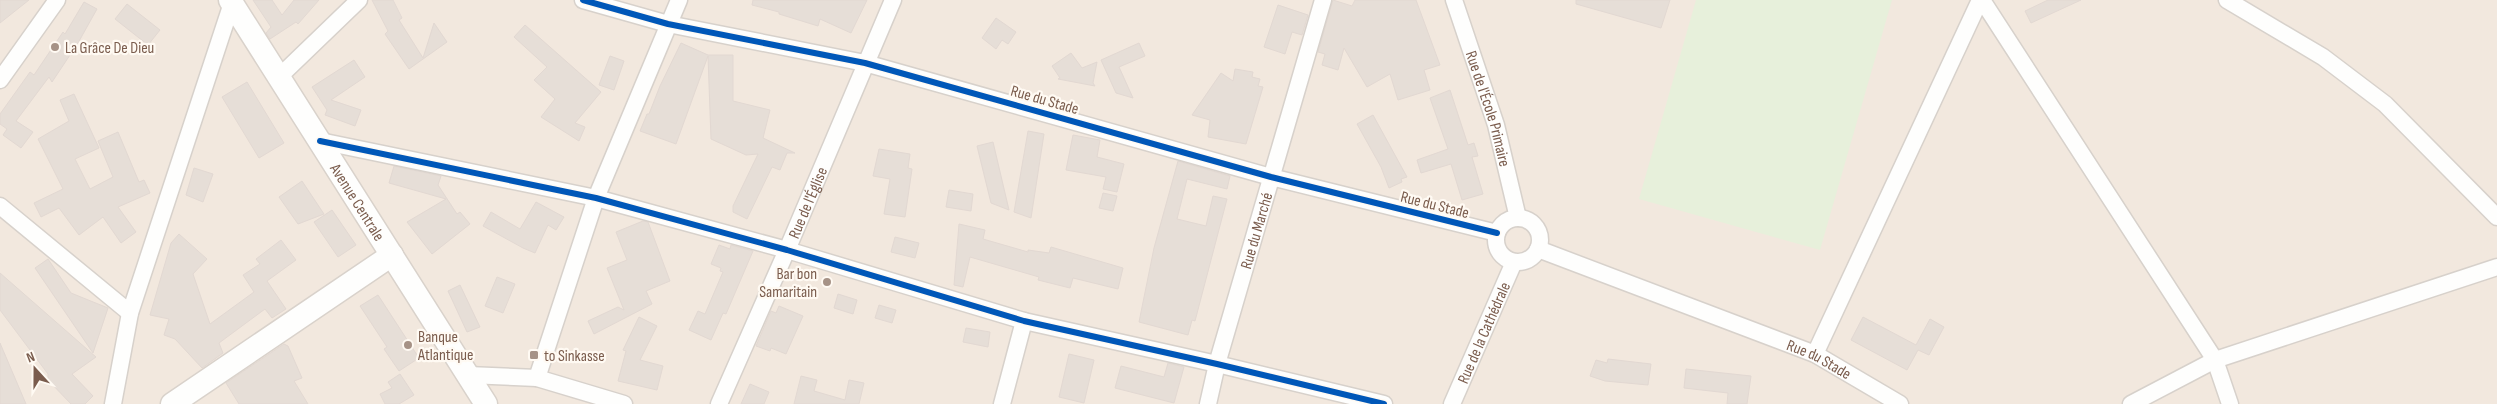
<svg xmlns="http://www.w3.org/2000/svg" width="2497" height="404" font-family="'Sofia Sans Condensed',sans-serif">
<style>
.residential{fill:#f2e8de}
.green{fill:#e7f0db}
.building{fill:#e6ded7;stroke:#e2d8d2}
.lines{fill:none;stroke-linecap:round;stroke-linejoin:round}
.street-casing{stroke:#d7d1cb;stroke-width:19}
.secondary-casing{stroke:#d9d2cb;stroke-width:25}
.street{stroke:#fefefd;stroke-width:16}
.secondary{stroke:#fefefd;stroke-width:22}
.cycleway-casing{stroke:#fffaf3;stroke-width:9}
.cycleway{stroke:#0057b8;stroke-width:6}
.poi-dot{fill:#a69286;stroke:#fffaf3;stroke-width:2}
.labels{text-anchor:middle;stroke-width:4.5;stroke-linejoin:round;paint-order:stroke}
.poi-label{font-size:16px;fill:#7a5c4d;stroke:#fffaf3;text-anchor:start}
.street-label{font-size:16px;fill:#7a5c4d;stroke:#fffaf3}
</style>
<rect width="100%" height="100%" fill="#f9f5f0"/>
<!-- residential -->
<rect class="residential" x="0" y="0" width="2497" height="404"/>
<!-- green -->
<path class="green" d="M1696,0H1892L1820,250L1639,199Z"/>
<!-- building -->
<g class="building">
<path d="M0,0H29L0,23Z"/>
<path d="M253,0H272L282,15L294,0H319L298,24L296,22L270,39L266,33L271,27Z"/>
<path d="M372,0H393L402,18L399,20L423,58L434,23L447,42L409,69L385,34L388,31Z"/>
<path d="M753,0H867L851,33L820,19L818,26L779,14V12L752,5Z"/>
<path d="M1333,0L1352,6L1355,0H1416L1440,65L1424,70L1430,90L1398,100L1390,74L1367,87L1344,48L1338,70L1322,65L1325,54L1318,52Z"/>
<path d="M1576,0H1670L1661,28L1576,4Z"/>
<path d="M2048,0H2081L2031,23L2025,11Z"/>
<path d="M84,2L97,9L78,43L52,82L49,77L16,121L33,132L21,148L3,135L7,129L0,124V114L30,72L34,75L63,32L65,34Z"/>
<path d="M127,4L160,30L148,45L115,19Z"/>
<path d="M1278,5L1308,15L1302,35L1292,32L1285,54L1264,47Z"/>
<path d="M996,18L1016,32L1008,44L1002,40L996,49L982,38Z"/>
<path d="M525,25L601,92L575,123L585,127L579,141L541,117L555,99L534,80L547,67L514,37Z"/>
<path d="M681,43L708,55H733V101L770,110L763,138L795,153H787L780,170L772,167L747,219L733,212V206L758,154L746,155L711,139L708,56L676,144L640,131L647,114H649L660,86Z"/>
<path d="M1139,43L1145,56L1119,67L1133,98L1116,93L1101,60Z"/>
<path d="M1071,53L1082,68L1097,62L1093,83L1095,86L1058,79L1060,78L1052,66Z"/>
<path d="M610,56L624,61L614,90L599,85Z"/>
<path d="M354,60L365,77L331,100L361,110L355,126L325,115L327,110L312,87Z"/>
<path d="M1235,69L1253,72L1252,77L1260,79L1258,86L1263,87L1246,144L1208,137L1210,120L1192,115L1221,73L1233,81Z"/>
<path d="M247,82L284,143L259,158L222,97Z"/>
<path d="M1450,90L1468,145L1474,143L1478,156L1472,157L1483,194L1462,200L1451,164L1421,173L1417,160L1448,149L1430,98Z"/>
<path d="M74,94L99,148L75,159L90,189L113,177L98,141L118,132L139,182L144,180L150,193L118,207L136,232L121,243L103,217L79,235L59,208L41,217L34,203L63,189L38,139L69,121L60,100Z"/>
<path d="M1373,115L1407,177L1401,179L1402,182L1389,188L1381,167L1357,124Z"/>
<path d="M1028,131L1044,134L1031,218L1014,212Z"/>
<path d="M1073,135L1100,140L1097,157L1124,164L1117,192L1103,189L1106,177L1066,170Z"/>
<path d="M993,142L1009,210L991,203L977,146Z"/>
<path d="M879,149L910,154L908,168L912,169L905,217L884,214L890,179L873,176Z"/>
<path d="M1178,161L1230,176L1227,189L1187,179L1177,219L1206,226L1213,196L1227,199L1195,321L1192,320L1188,335L1139,322L1154,248Z"/>
<path d="M394,166L441,176L438,185L457,214L460,212L470,224L432,254L407,222L446,199L389,183Z"/>
<path d="M194,168L213,174L203,202L186,195Z"/>
<path d="M302,181L324,214L298,224L279,197Z"/>
<path d="M949,190L973,194L971,211L946,207Z"/>
<path d="M1103,193L1117,196L1113,211L1099,208Z"/>
<path d="M536,202L564,217L556,230L548,225L535,253L523,248L483,226L491,212L520,229Z"/>
<path d="M332,210L356,245L338,257L314,222Z"/>
<path d="M643,221L648,222L670,281L646,291L652,304L594,334L588,321L618,307L624,310L607,268L627,260L616,232Z"/>
<path d="M959,224L985,230L983,239L1028,252V250L1049,253L1051,247L1123,268L1118,289L1073,278L1070,288L1038,280L1039,277L970,257L963,287L954,285Z"/>
<path d="M179,234L207,259L193,274L210,324L254,292L243,275L260,264L256,259L281,240L296,260L267,281L286,309L272,318L265,309L219,343L223,353L202,368L175,339L164,335L169,319L150,315L171,243Z"/>
<path d="M895,237L919,243L915,258L891,252Z"/>
<path d="M719,245L730,249L731,245L753,251L726,314L723,313L711,340L689,330L698,311L705,314L723,272L720,271L721,268L711,264Z"/>
<path d="M48,259L71,293L108,308L93,353L35,268Z"/>
<path d="M0,273L96,357L72,374L93,396L85,404H71L48,380V374L0,310Z"/>
<path d="M497,277L515,284L503,313L485,306Z"/>
<path d="M460,285L480,327L467,332L448,291Z"/>
<path d="M838,294L857,300L853,314L834,308Z"/>
<path d="M378,295L419,358L399,371L384,349L387,347L360,306Z"/>
<path d="M879,305L896,310L892,323L875,318Z"/>
<path d="M779,306L803,316L786,354L771,348L770,351L756,346L771,311L776,313Z"/>
<path d="M639,317L657,326L640,360L663,366L657,390L618,381L626,351L623,350Z"/>
<path d="M1863,317L1916,345L1930,319L1944,327L1929,355L1918,350L1907,370L1851,340Z"/>
<path d="M966,328L990,332L988,347L963,342Z"/>
<path d="M0,343L26,404H0Z"/>
<path d="M284,344L288,346L302,378L294,381L308,404H239L226,383Z"/>
<path d="M1069,354L1094,360L1084,403L1059,397Z"/>
<path d="M1608,359L1651,364L1648,385L1605,381L1590,376L1596,360L1607,363Z"/>
<path d="M1168,363L1184,367L1174,403L1115,388L1121,366L1164,377Z"/>
<path d="M1686,369L1751,376L1747,404H1727L1728,393L1684,388Z"/>
<path d="M400,374L414,395L399,404H385L380,394L392,388L388,382Z"/>
<path d="M801,376L817,380L814,391L845,400L849,380L864,383L859,404H794Z"/>
<path d="M750,384L769,392L764,404H741Z"/>
</g>
<g class="lines">
<defs>
<g id="street">
<path d="M583,0L668,24L865,63L1271,177L1497,233"/>
<path id="s1" d="M1454,0L1496,125L1518,218"/>
<path d="M1982,0L2215,360L2230,404"/>
<path d="M2227,0L2323,57L2385,104L2497,217"/>
<path d="M279,77L359,0"/>
<path d="M0,80L57,0"/>
<path d="M320,141L596,198L787,250L1024,321L1217,364L1384,404"/>
<path d="M0,206L130,313"/>
<circle cx="1518" cy="240" r="22"/>
<path id="s2" d="M1538,249L1815,354L1900,404"/>
<path d="M1815,354L1980,0"/>
<path d="M468,375L537,378L624,404"/>
<path d="M537,378L596,198L679,0"/>
<path d="M113,404L130,313L232,3"/>
<path id="s3" d="M719,404L787,250L893,0"/>
<path d="M1002,404L1024,321"/>
<path id="s4" d="M1208,404L1217,364L1323,0"/>
<path id="s5" d="M1452,404L1514,262"/>
<path d="M2131,404L2215,360L2497,267"/>
</g>
<g id="secondary">
<path id="s6" d="M230,0L486,404"/>
<path d="M172,404L392,255"/>
</g>
</defs>
<!-- street casing -->
<use href="#street" class="street-casing"/>
<!-- secondary casing -->
<use href="#secondary" class="secondary-casing"/>
<!-- street -->
<use href="#street" class="street"/>
<!-- secondary -->
<use href="#secondary" class="secondary"/>
<defs>
<g id="cycleway">
<path d="M583,0L668,24L865,63L1271,177L1497,233"/>
<path d="M320,141L596,198L787,250L1024,321L1217,364L1384,404"/>
</g>
</defs>
<!-- cycleway casing -->
<use href="#cycleway" class="cycleway-casing"/>
<!-- cycleway -->
<use href="#cycleway" class="cycleway"/>
</g>
<!-- markers -->
<g class="poi-dot">
<circle cx="55" cy="47" r="5"/>
<circle cx="827" cy="282" r="5"/>
<circle cx="408" cy="345" r="5"/>
<rect x="529" y="350" width="10" height="10" rx="2.5"/>
</g>
<g class="labels">
<!-- poi labels -->
<g class="poi-label">
<text x="65" y="53">La Grâce De Dieu</text>
<text x="817" y="279" text-anchor="end">Bar bon<tspan x="817" dy="18">Samaritain</tspan></text>
<text x="418" y="342">Banque<tspan x="418" dy="18">Atlantique</tspan></text>
<text x="544" y="361">to Sinkasse</text>
</g>
<!-- street labels -->
<g class="street-label">
<text transform="translate(1045 99) rotate(16)" y="6">Rue du Stade</text>
<text dy="6" stroke="none"><textPath href="#s1" startOffset="114">Rue de l'École Primaire</textPath></text>
<text dy="6" stroke="none"><textPath href="#s6" startOffset="239">Avenue Centrale</textPath></text>
<text dy="6" stroke="none"><textPath href="#s3" startOffset="220">Rue de l'Église</textPath></text>
<text transform="translate(1435 204) rotate(14)" y="6">Rue du Stade</text>
<text dy="6" stroke="none"><textPath href="#s4" startOffset="180">Rue du Marché</textPath></text>
<text dy="6" stroke="none"><textPath href="#s5" startOffset="78">Rue de la Cathédrale</textPath></text>
<text dy="6" stroke="none"><textPath href="#s2" startOffset="302">Rue du Stade</textPath></text>
</g>
</g>
<!-- north arrow -->
<g transform="translate(35 369) rotate(339)" stroke="#fffaf3" stroke-width="4" paint-order="stroke">
<path d="M0-4L9 19L0 12L-9 19Z" fill="#7a5c4d"/>
<text y="-8" font-size="14" font-weight="bold" text-anchor="middle" fill="#7a5c4d">N</text>
</g>
</svg>
